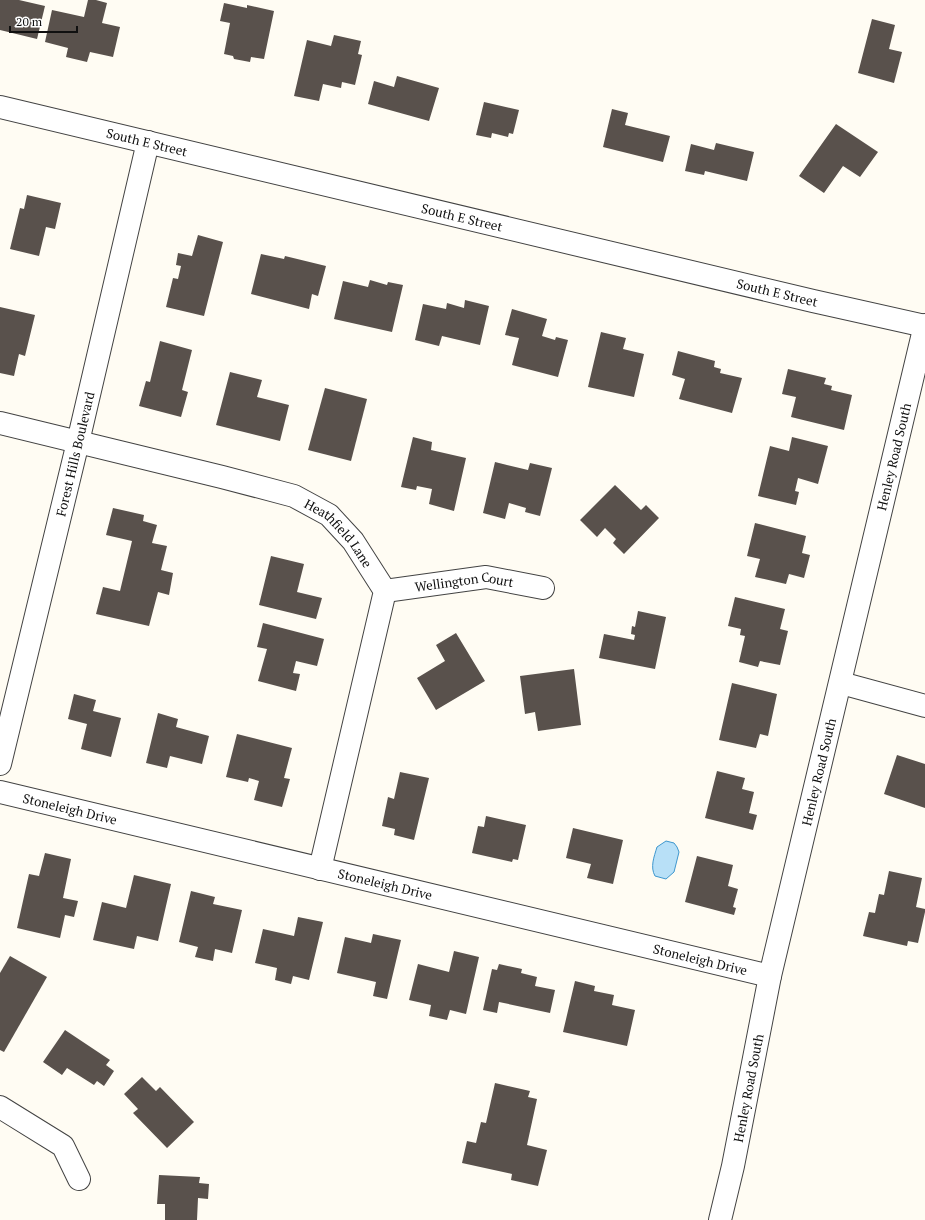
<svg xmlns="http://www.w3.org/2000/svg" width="925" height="1220" font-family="'PT Serif',serif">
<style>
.water{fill:#b8e0f7;stroke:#3e97ce}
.building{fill:#59514c}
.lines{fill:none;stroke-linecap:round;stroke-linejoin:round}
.minor-casing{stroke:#434343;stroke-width:24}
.tertiary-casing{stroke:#434343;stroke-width:24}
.minor{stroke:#fff;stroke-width:22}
.tertiary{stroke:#fff;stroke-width:22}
.labels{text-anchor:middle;stroke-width:4;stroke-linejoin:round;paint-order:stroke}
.street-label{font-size:13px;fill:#101010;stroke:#fff}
</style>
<rect width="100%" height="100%" fill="#fffcf3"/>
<!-- water -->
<path class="water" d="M666,841L674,843L677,847L679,852L674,872L666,879L655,876C650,867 654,857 657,847Z"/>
<!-- building -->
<g class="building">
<path d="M0,0H19L45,6L37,39L0,30Z"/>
<path d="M88,0H96L107,3L102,23L120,27L113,57L90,52L87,62L66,57L68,48L45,42L52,10L84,17Z"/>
<path d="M224,3L247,8V5L274,11L264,59L251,57L250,62L234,59L233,56L224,54L230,23L220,21Z"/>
<path d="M872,19L895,25L889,49L902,52L894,83L858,73Z"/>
<path d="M334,35L361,41L358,54L362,55L355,85L342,82L341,88L323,84L319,101L294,96L307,40L331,46Z"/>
<path d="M397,76L439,88L429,121L368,104L374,81L394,87Z"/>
<path d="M484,102L519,110L513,134L509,133L508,137L492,133L491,138L476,135Z"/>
<path d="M612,109L628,113L625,125L670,136L663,162L603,147Z"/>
<path d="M836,124L878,152L860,177L843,166L824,193L799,176Z"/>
<path d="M716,143L754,152L747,181L705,171L704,175L685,171L691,144L714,150Z"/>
<path d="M27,195L61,203L55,229L46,227L39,256L10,249L20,208L24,209Z"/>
<path d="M198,235L223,242L204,316L166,307L173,278L178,279L181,266L176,265L178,253L192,256Z"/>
<path d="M261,254L284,259L285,256L326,266L318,296L312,294L309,309L251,294Z"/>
<path d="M370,280L387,285L388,282L403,285L392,332L334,319L343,281L368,287Z"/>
<path d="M465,300L489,306L480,345L442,336L439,346L415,340L423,304L446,309L447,303L464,308Z"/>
<path d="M0,307L35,315L25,356L19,354L14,376L0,373Z"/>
<path d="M512,309L547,319L542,336L555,340L556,337L568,340L558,377L512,365L519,338L505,335Z"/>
<path d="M601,332L626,338L623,349L644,354L634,397L588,387Z"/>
<path d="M160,341L192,350L182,390L188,392L181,417L139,406L146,381L150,382Z"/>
<path d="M678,351L715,361L714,367L721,369L720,373L742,378L732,413L679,399L685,379L672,375Z"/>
<path d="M788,369L826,378L824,384L832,386L831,390L852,395L844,430L791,417L796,397L782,394Z"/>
<path d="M230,372L262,380L257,397L289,405L280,441L216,425Z"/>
<path d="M325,388L367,399L351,461L308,450Z"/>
<path d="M413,437L432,442L431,450L466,458L454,511L429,504L432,489L417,486L416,490L401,487Z"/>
<path d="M792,437L828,446L818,484L798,478L795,491L799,492L796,505L758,496L770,446L789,451Z"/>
<path d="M495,462L528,470L530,463L552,468L540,516L525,512L526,508L509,503L505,519L483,513Z"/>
<path d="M615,485L641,510L646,505L659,518L624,554L613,543L616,539L605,528L597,537L580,520Z"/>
<path d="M113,508L144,515L143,521L157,525L152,543L167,546L161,570L173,573L169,595L158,592L149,626L96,614L103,587L120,591L132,541L106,535Z"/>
<path d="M755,523L806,536L802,553L810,555L804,578L789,574L786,584L755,577L760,559L747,556Z"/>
<path d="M271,556L304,564L297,592L322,598L316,619L259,605Z"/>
<path d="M735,597L785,609L780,629L788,631L780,665L760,661L758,667L739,662L745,636L740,635L741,629L728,626Z"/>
<path d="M638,611L666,617L655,669L599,658L604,634L634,640L635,635L631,634L632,626L635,627Z"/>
<path d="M263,623L324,639L317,666L296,661L293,673L300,674L296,691L258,681L267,649L257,647Z"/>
<path d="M456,633L485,681L436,710L417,678L445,661L436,645Z"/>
<path d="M574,669L581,725L538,731L535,712L525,714L520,676Z"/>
<path d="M732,683L777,694L768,736L760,734L756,748L719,740Z"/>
<path d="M74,694L96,700L93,711L121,718L111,757L81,749L87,724L68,719Z"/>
<path d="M158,713L178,719L176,727L209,736L202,764L170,756L167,768L146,763Z"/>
<path d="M237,734L292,748L284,778L290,779L282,807L254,800L259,781L249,778L248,782L226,777Z"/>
<path d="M897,755L925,764V808L884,794Z"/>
<path d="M717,771L745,778L742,789L754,792L749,813L757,815L753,830L705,818Z"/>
<path d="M400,772L429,778L414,840L394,835L395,829L382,826L388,797L394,799Z"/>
<path d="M486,816L526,825L518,860L513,859L512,862L472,853L478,826L484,827Z"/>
<path d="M573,828L623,840L613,884L587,878L591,864L566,858Z"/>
<path d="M45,853L71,859L63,898L78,901L74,917L65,915L60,938L17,928L29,874L39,876Z"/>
<path d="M697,856L733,865L728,886L738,889L733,907L736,908L734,915L685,902Z"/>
<path d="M889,871L922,878L916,907L925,909V912L918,943L908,941L907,946L863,936L869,912L875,913L879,894L884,895Z"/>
<path d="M134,875L171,884L158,941L137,936L134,949L93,940L102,902L126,908Z"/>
<path d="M191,891L215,897L213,904L242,910L232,953L215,949L213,961L195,957L198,947L179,942Z"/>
<path d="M298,917L323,922L309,980L293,976L291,984L275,980L277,968L255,963L263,929L294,936Z"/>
<path d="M373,934L401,940L387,999L373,996L376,982L337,973L345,937L371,943Z"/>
<path d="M454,951L479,957L466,1014L450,1010L447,1020L429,1016L431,1005L409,1000L418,964L449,972Z"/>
<path d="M10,956L47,977L4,1052L0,1050V973Z"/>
<path d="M499,964L522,969L521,973L537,977L535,986L555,990L550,1013L499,1002L497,1013L483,1010L492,969L497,970Z"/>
<path d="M575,981L595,986L594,991L614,995L612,1005L635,1010L627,1046L563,1032Z"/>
<path d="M65,1030L110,1060L106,1065L114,1071L104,1086L97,1081L94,1085L67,1068L62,1075L43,1062Z"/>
<path d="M142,1077L156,1091L160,1087L194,1122L167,1148L133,1113L138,1109L124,1094Z"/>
<path d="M495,1083L530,1091L528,1097L537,1099L527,1145L547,1150L538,1186L511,1180L512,1174L462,1163L467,1141L476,1143L481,1122L486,1123Z"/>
<path d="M159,1175L200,1177L199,1183L209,1184L208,1199L198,1198L197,1220H165V1204H157Z"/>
</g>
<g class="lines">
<defs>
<g id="minor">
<path id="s1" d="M0,423L222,477L294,496L329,515L353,541L385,591L320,869"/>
<path id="s2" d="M385,591L486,577L543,588"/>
<path d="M841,683L925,706"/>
<path id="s3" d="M0,764L78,442L148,142"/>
<path id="s4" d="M0,792L770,976"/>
<path d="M0,1107L63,1146L79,1179"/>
</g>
<g id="tertiary">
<path id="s5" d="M0,107L813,301L925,326"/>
<path id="s6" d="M720,1220L733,1166L770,976L925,325"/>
</g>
</defs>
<!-- minor casing -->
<use href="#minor" class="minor-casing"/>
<!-- tertiary casing -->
<use href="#tertiary" class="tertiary-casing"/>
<!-- minor -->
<use href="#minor" class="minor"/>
<!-- tertiary -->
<use href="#tertiary" class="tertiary"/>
</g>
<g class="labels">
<!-- street labels -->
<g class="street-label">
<text dy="5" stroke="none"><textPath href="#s5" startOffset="151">South E Street</textPath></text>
<text dy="5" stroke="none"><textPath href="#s5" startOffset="475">South E Street</textPath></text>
<text dy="5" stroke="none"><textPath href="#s5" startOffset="799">South E Street</textPath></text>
<text dy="5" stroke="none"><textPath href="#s3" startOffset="319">Forest Hills Boulevard</textPath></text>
<text dy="5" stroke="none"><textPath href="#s6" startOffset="783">Henley Road South</textPath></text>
<text dy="5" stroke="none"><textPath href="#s1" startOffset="362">Heathfield Lane</textPath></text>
<text dy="5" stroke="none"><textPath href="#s2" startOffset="80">Wellington Court</textPath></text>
<text dy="5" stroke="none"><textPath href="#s6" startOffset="459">Henley Road South</textPath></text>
<text dy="5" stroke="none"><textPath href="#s4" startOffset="72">Stoneleigh Drive</textPath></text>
<text dy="5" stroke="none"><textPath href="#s4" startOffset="396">Stoneleigh Drive</textPath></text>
<text dy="5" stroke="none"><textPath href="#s4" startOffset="720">Stoneleigh Drive</textPath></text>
<text dy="5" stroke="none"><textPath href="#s6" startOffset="135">Henley Road South</textPath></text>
</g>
</g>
<!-- scale -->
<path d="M10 26v6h67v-6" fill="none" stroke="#101010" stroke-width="2"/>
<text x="16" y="26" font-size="12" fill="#101010" stroke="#ffffff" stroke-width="3" paint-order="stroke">20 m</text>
</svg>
